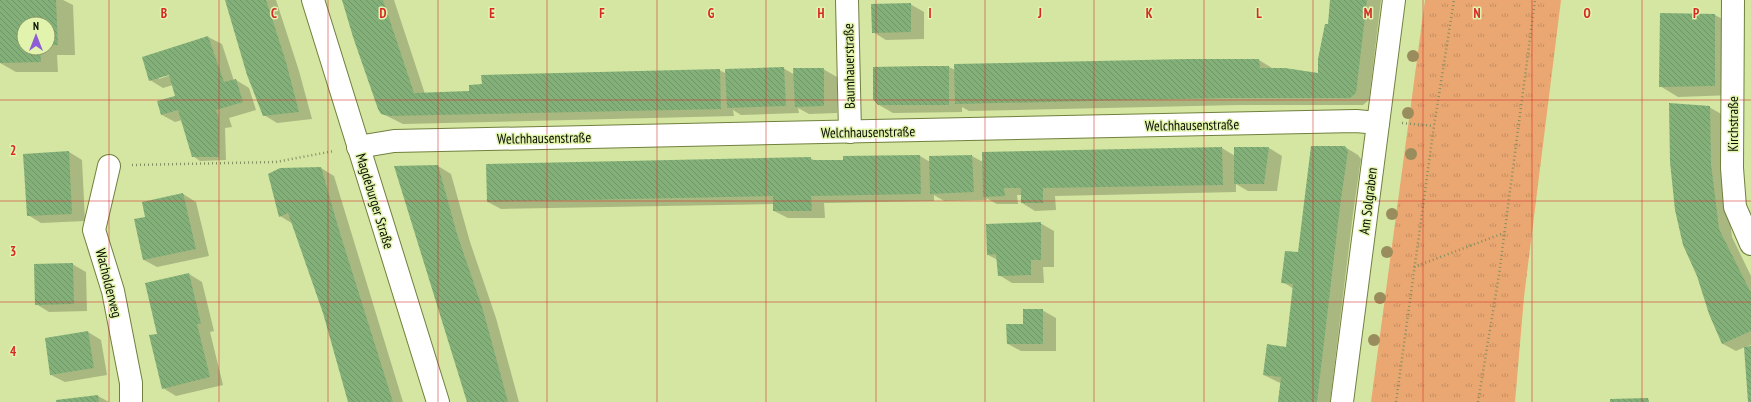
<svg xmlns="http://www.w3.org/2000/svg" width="1751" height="402" font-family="'PT Sans Narrow',sans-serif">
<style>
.grass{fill:url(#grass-tufts)}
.shadow{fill:#0003;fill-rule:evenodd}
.building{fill:url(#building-back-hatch)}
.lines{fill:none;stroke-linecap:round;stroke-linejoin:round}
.minor-casing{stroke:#71803f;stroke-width:24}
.path{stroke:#828f60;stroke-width:2.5;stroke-dasharray:1 3;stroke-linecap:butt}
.minor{stroke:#fff;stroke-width:22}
.tree{fill:#9a8d5d}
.grid{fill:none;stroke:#d62828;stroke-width:1;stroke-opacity:0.55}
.labels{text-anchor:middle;stroke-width:3;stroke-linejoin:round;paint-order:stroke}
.street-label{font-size:14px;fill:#090e00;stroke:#e1f3ad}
.grid-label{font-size:13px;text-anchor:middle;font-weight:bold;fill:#d62828;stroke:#e1f3ad;stroke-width:3;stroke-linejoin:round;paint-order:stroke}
</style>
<defs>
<pattern id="grass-tufts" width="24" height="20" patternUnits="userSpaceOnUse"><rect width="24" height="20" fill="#eaa771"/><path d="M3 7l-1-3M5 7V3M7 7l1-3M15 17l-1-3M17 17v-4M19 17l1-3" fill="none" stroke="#c78f60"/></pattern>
<pattern id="building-back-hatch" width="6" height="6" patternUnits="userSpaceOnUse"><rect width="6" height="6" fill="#83b079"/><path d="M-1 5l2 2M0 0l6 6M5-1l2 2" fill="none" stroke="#709667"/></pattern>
</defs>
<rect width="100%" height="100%" fill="#d4e6a1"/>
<!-- grass -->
<path class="grass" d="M1425,0H1561L1524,297L1515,402H1371Z"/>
<!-- shadow -->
<g class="shadow">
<path d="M0,0H63L73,5L75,55H57L58,72H16L0,63ZM24,24H48V48H24Z"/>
<path d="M226,0H276L299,71L312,119L277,123L264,115Z"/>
<path d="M343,0H394L425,94L470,92L719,70L727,74L783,68L795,75L823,69L837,77V113L809,114L798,108L799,113L741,115L733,110L734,116L403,124L381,113Z"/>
<path d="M1331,0H1381L1369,100L1363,105H1239L969,111L962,107V112L893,113L879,105L949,67L955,70L1188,60H1259L1272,68L1273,69L1319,74L1329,25Z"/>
<path d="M910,4L924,12V39L886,40L873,32Z"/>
<path d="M1661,14L1715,15L1733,25V95L1678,97L1660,86Z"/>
<path d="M208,37L222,44L234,81L236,80L249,88L256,110L229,118L232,127L225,128L226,160L200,161L193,156L182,120L175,122L162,115L177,97L173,85L163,88L150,80ZM174,74L159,79V77Z"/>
<path d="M1709,107L1723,115L1724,172L1732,237L1751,276V345L1746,347H1751V402H1749L1745,347L1736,351L1723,344L1710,314Z"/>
<path d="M1345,147L1358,155L1361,159L1353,214L1330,402H1278L1281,383L1278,382L1264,375L1287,348L1294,289L1283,282L1299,254Z"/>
<path d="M1222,148L1235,156V148H1269L1282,156L1277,191H1248L1236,184V192L1055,196L1056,210L1035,211L1022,203V195H1017L1018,204H997L986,198L987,200L944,201L934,195V201L824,203L825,218H788L774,211V204L501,209L488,202L810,158L816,161H844L920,156L930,162V157L972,156L983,162Z"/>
<path d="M69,152L82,160L85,221L41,223L28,215Z"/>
<path d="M438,166L451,174L470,242L496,318L519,402H469Z"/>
<path d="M321,168L334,176L403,402H349L324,313L293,224L280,216Z"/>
<path d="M183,194L196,202L209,256L157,267L144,260L135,220L147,218Z"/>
<path d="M1040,223L1054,231V267H1043L1044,283H1012L999,275L998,260L988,255Z"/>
<path d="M72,264L86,272L87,311L49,312L36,304Z"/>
<path d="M189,274L202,282L214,331L210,332L223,385L176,396L163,388L158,334Z"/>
<path d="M1042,310L1056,318V351H1021L1008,344L1024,325Z"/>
<path d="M88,332L101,340L107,375L65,382L51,375Z"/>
<path d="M98,396L109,402H57Z"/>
</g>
<!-- building -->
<g class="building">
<path d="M0,0H56L58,45H48V24H24V48H40L41,62L0,63Z"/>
<path d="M225,0H266L286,62L299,112L263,116L247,75Z"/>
<path d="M342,0H383L414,93L469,91V85L482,84L481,75L720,69L721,109L389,116L381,114L378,109L353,37Z"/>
<path d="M1330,0H1367L1356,93L1350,98H1225L955,104L954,64L1188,59H1259L1260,68H1285L1318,73V59L1325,24H1328Z"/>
<path d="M911,3V32L872,33L871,4Z"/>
<path d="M1660,13L1715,14V86L1659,87Z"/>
<path d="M208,36L224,82L236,79L243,102L216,110L219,119V157H192L178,110L161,115L157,101L175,96L169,75L149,81L142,57Z"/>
<path d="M922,66H949V105H878L873,99V67Z"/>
<path d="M784,67L786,106L727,108L725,69Z"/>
<path d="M793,68H824V106L795,107Z"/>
<path d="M1669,103L1710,106L1711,164L1719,229L1751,293V331L1722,344L1709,314L1697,276L1683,245L1675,210L1670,162Z"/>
<path d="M1311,146H1345L1348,151L1340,206L1317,402H1278L1281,377L1263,375L1267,344L1286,347L1293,284L1281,283L1285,251L1298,252Z"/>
<path d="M1222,147L1223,185L1043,188V203H1021V188H1004L1005,196L983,197L982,152Z"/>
<path d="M1234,147H1269L1264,184H1234Z"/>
<path d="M69,151L72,214L27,216L23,154Z"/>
<path d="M920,155L921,194L811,196L812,211H773V196L487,202L486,164L811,157V160H843V156Z"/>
<path d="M972,155L974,192L930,194L929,156Z"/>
<path d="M438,165L457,234L483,310L508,402H467L394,166Z"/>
<path d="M321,167L339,230L393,402H348L323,313L288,213L279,217L268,174L280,168Z"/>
<path d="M183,193L196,249L143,260L134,219L145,217L142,202Z"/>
<path d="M1041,222V260H1031V275L998,276L996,254L987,255L986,224Z"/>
<path d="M73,263L74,304L35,305L34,264Z"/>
<path d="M189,273L201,324H197L210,377L162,389L149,335L157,334L145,283Z"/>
<path d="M1023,309H1043V344H1007L1006,324H1023Z"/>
<path d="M88,331L94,368L50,375L45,338Z"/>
<path d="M1751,346V402H1748L1744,347Z"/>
<path d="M98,395L99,402H56V400Z"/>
<path d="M1648,398L1649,402H1610V399Z"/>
</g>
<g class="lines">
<defs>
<g id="minor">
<path d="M313,0L438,402"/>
<path d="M847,0L850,132"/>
<path d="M1733,0L1732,168L1735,207L1751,244"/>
<path d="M358,147L394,141L1356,121L1378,123"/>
<path d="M109,166L94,230L113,291L131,383V402"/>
<path d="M1342,402L1394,0"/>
</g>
</defs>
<!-- minor casing -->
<use href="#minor" class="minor-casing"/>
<!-- path -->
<g class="path">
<path d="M1402,123L1434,126"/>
<path d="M132,165L276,162L334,151"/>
<path d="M1414,267L1504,233"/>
<path d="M1396,402L1434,126L1454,0"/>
<path d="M1478,402L1499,275L1535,0"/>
</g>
<!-- minor -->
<use href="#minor" class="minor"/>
</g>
<!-- trees -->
<g class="tree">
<circle cx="1413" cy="56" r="6"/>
<circle cx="1408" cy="113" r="6"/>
<circle cx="1411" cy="154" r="6"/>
<circle cx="1392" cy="214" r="6"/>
<circle cx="1387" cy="252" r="6"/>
<circle cx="1380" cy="298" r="6"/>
<circle cx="1374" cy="340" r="6"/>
</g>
<!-- grid -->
<path class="grid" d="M109,0V402M219,0V402M328,0V402M438,0V402M547,0V402M657,0V402M766,0V402M876,0V402M985,0V402M1094,0V402M1204,0V402M1313,0V402M1423,0V402M1532,0V402M1642,0V402M0,100H1751M0,201H1751M0,302H1751"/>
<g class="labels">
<!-- street labels -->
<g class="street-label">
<text transform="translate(849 66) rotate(-91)" y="5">Baumhauerstraße</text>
<text transform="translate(1733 124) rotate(-90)" y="5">Kirchstraße</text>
<text transform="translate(1192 125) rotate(-1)" y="5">Welchhausenstraße</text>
<text transform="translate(868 132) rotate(-1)" y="5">Welchhausenstraße</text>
<text transform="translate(544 138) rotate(-1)" y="5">Welchhausenstraße</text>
<text transform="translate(375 201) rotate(73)" y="5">Magdeburger Straße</text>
<text transform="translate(1368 201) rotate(-83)" y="5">Am Solgraben</text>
<text transform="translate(109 283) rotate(76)" y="5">Wacholderweg</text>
</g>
</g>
<g class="grid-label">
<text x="164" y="18">B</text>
<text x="274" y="18">C</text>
<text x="383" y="18">D</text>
<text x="492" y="18">E</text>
<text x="602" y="18">F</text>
<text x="711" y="18">G</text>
<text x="821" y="18">H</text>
<text x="930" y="18">I</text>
<text x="1040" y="18">J</text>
<text x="1149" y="18">K</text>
<text x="1259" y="18">L</text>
<text x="1368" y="18">M</text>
<text x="1477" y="18">N</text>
<text x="1587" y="18">O</text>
<text x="1696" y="18">P</text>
<text x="13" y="155">2</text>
<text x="13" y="256">3</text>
<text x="13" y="356">4</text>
</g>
<!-- north arrow -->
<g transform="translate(36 36)"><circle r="19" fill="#e1f3ad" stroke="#8b9768"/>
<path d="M0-3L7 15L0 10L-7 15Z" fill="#8e5cd5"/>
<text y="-6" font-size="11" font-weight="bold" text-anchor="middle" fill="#090e00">N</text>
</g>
</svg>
